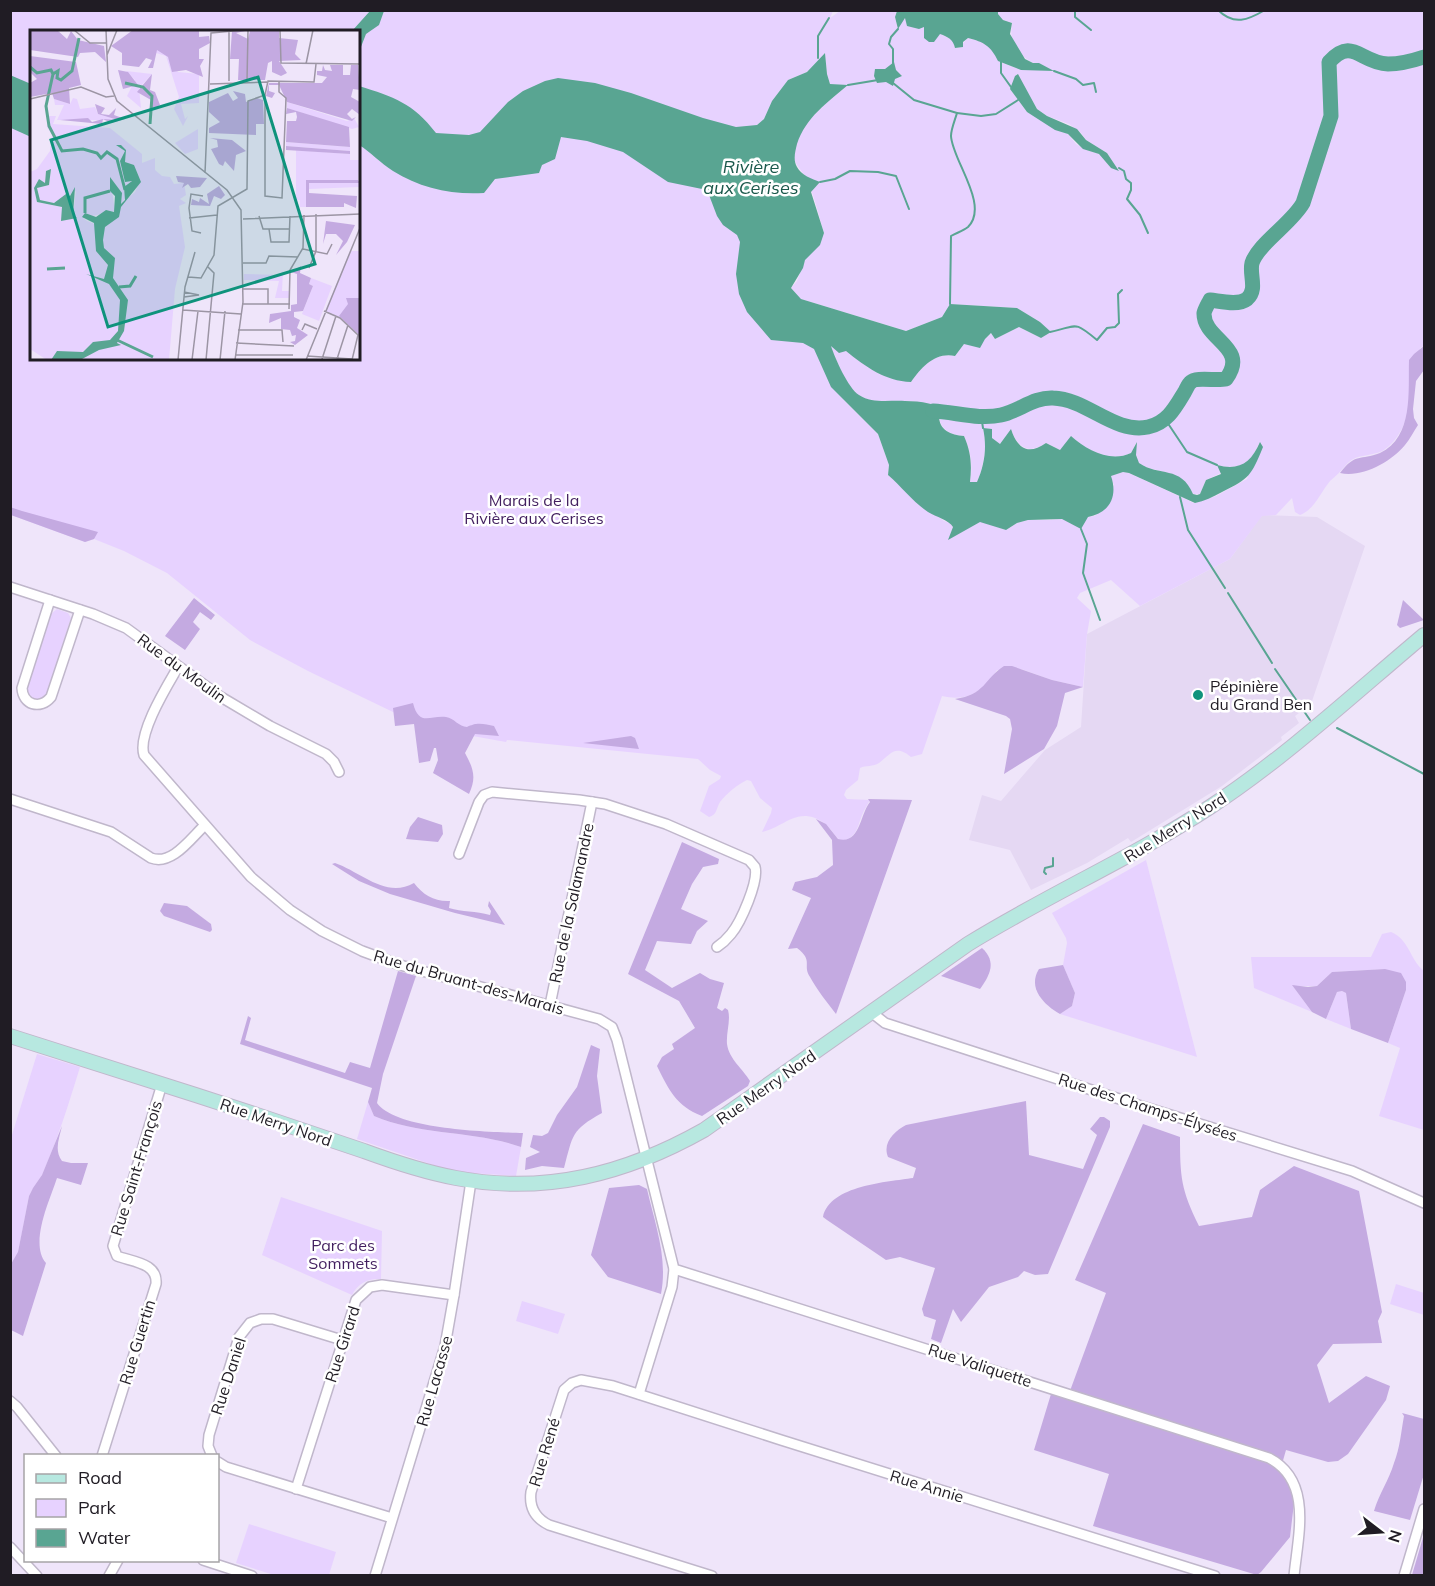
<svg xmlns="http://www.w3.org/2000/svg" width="1435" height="1586" font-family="Mulish,sans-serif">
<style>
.built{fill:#e5d8f3}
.green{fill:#e7d2ff;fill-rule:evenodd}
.forest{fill:#c4aae1}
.water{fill:#59a592}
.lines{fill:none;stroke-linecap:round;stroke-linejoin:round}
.stream{stroke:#59a592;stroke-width:2}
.river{stroke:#59a592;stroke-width:15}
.street-casing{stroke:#c0b7cb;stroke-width:12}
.secondary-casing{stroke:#c0b7cb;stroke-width:16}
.street{stroke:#fff;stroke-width:9}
.secondary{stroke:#b7e8e0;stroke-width:14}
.poi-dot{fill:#0f937c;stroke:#fff;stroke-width:2}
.labels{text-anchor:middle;stroke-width:5;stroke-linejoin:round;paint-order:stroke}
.park-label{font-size:16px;fill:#421f5f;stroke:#fff}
.street-label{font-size:16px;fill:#201c24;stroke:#fff}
.poi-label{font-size:16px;fill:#201c24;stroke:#fff;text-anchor:start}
.water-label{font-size:18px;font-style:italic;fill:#1a584b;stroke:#fff}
.inset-river{fill:none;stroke:#59a592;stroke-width:3}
.inset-road{fill:none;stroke:#9c95a4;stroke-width:1.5}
.view{fill:#0f937c;fill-opacity:0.15;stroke:#0f937c;stroke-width:3}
.inset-edge{fill:none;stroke:#201c24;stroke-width:3}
</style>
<rect width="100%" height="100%" fill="#efe5fa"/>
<!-- built -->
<path class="built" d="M1262,515L1317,517L1365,546L1311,704L1295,716L1299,723L1281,737L1282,740L1222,786L1131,842L1128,838L1087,863L1031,890L1010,850L969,840L982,795L1001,801L1045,750L1081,727L1087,634L1230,559Z"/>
<!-- green -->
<g class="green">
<path d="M10,11H833L830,18L840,11H897L895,17L898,28L905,17L949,38L954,42L955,48L963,47V43L968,38C977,40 988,43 993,51C996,55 996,59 1001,62C1018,71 1034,69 1052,71C1029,62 1007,53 1012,23L1003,20L998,14V11H1424V346L1420,348C1414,379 1413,431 1384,450C1372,457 1356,453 1346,465C1341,471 1336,476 1330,481C1321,492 1314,510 1300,515L1295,512L1292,498L1276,515L1262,516L1230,559L1140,606L1111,580L1080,593L1077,598L1091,611L1087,634L1083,687L1052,680L1021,669L997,670C982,692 968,702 942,696L922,754L911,757C895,744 891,754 879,763C873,767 866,765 860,768L858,780L846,790L844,795L847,799L870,800C868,804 865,808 863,813C857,826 858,838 841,841C834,836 831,828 824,823C798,805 785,827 762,832L771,813L772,808L760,798L751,781L747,780C737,785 727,793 720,802C716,809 717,815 709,817L700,811L709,786L720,779L721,776L710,770L698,759L507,740L506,742L467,735L393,712L308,671L250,640L167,573L124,551L94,539L85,542L11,515ZM32,32H358V358H32ZM825,53L827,74L830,84L847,86C827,103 795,125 794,155C794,164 800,168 804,175C814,192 818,214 824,233L805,260L797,281L791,288L801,299L906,331L942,317L950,304L1017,308L1040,322L1050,332L1041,338L1019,327L995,339L992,333L985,339L964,344L955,356C935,352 922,367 911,382L879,374L846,351L830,345C836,359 843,378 853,390C866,406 888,400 906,401C921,402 937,404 950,411L939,416C940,430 951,435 964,436C971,452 973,465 970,482H977C985,464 987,447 983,428L995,442L1000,444L1011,430C1018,448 1029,455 1046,443L1060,450L1072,437C1087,451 1110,463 1131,453L1136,444V455L1138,463C1157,475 1182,468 1193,494H1200L1206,480L1221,473L1218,466C1241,469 1250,465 1259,443L1247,479L1216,496L1194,503L1129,473L1123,472L1110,476L1114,485L1095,516L1049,520H1028L1017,523L1006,530L980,521L949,539L953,527L950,523L944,521L888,475L889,465L878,434L844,400L763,235L757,125L764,119L772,101L788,80L807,72ZM1017,74L1037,109L1047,116L1069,124L1081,133L1086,140L1107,153L1116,167L1111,168L1100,154L1087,150L1076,144L1068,134L1027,112L1010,89Z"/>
<path d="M57,609L68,613L71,618L47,693L43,698L36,700L29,695L27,686L51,614Z"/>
<path d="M1146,860L1197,1057L1060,1014L1072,1006L1075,993L1063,965L1067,943L1066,938L1052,913Z"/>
<path d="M1391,932C1409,939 1410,960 1424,971V1130L1379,1116L1400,1048L1388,1043L1406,990L1385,969L1332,972L1317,986H1293L1312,1012L1254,988L1251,957H1371L1382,934Z"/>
<path d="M1342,991L1346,993L1351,1029L1326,1019L1337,992Z"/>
<path d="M37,1054L80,1067C69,1103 58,1138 43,1173C39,1181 33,1187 29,1196L18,1253L11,1264V1138Z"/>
<path d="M368,1102L374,1116C421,1136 473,1130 521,1147L516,1176L471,1173L448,1170L357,1139Z"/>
<path d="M281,1197L382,1231L381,1279C368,1278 358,1283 352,1295L262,1255Z"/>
<path d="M1396,1284L1424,1293V1315L1390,1304Z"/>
<path d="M522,1301L565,1314L558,1334L516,1321Z"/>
<path d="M249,1524L336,1552L329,1575H274L236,1563Z"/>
</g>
<!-- forest -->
<g class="forest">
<path d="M1424,346V370L1416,381L1413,409L1414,418L1418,425C1414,431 1410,439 1405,445C1391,462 1362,478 1340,473C1356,452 1360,461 1380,453C1414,437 1408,391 1409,360L1414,354Z"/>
<path d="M10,507L22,511L98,532L94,539L85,542L11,515Z"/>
<path d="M194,598L215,615L211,620L200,612L193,622L200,629L185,650L165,636Z"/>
<path d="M1403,600L1424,620L1400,628L1397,625Z"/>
<path d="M1004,666H1012L1052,680L1083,687L1065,693L1057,726L1044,749L1004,774L1012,729L1010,719L1006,716L955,699C985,695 984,679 1004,666Z"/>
<path d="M413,703C419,727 430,715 446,717C454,718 459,727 467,727C469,726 474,724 476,724C482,723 488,725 494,726L499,736L475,734L465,753C473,768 477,777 469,794L433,773L438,760L436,748H434L430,761L419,763L414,724L395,726L393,708Z"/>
<path d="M631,736L635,738L639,749L583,743Z"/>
<path d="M868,799L912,800L836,1014C827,1002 817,990 810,977C802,965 814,961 797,948L788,949L811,898L792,890L795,882L817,877L833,865L832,840L816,819L826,824L838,839C860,845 860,814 870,802Z"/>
<path d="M418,817L442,825L443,834L438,842L406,839L410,827Z"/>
<path d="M682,842L719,859L718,864L703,867L692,884L681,909L708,921L697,931L691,944L657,941L645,970L672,988L700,973L710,979L724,983L717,1008L722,1011L725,1008L728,1010C731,1020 726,1033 727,1044C729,1059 743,1069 750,1081L748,1086L702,1116C676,1106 669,1090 657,1066L662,1057L674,1049L672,1044L695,1028L679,1001L628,974Z"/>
<path d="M335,863C361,872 386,899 414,883C423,895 435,902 450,901L449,908C462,912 476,911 490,915L491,911L488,906L489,901L505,925L455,913L390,894L359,881L332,864Z"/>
<path d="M164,903L187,906L211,924L212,930L210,932L164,916L160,911Z"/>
<path d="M982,948C997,962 990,975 980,989L941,976Z"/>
<path d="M1063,965L1075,993L1072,1006L1060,1014C1044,1005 1027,988 1039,969Z"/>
<path d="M1385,969L1401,973L1406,982V990L1388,1043L1351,1029L1346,993L1342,991L1337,992L1326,1019L1312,1012L1292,985L1308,987L1317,986L1332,972Z"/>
<path d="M398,971L416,976L383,1074L377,1103C396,1130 491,1132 523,1133L521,1147C473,1130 421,1136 374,1116L368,1102L372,1088L240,1044L248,1016L251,1018L245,1040L345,1073L350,1062L370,1068Z"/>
<path d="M591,1045L600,1049L597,1076L602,1113C571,1130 573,1135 564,1168L542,1166L525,1170L526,1158L540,1152L530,1147L533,1135L542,1136L548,1133L557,1115L577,1087Z"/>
<path d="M1026,1101L1029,1155L1083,1169L1097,1135L1090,1129L1100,1117H1104L1110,1121V1127L1048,1274L1035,1275L1024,1271L1018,1277L989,1287L961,1322L953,1309L941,1343L931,1339L936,1320L924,1316L922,1309L935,1268L900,1257L886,1260L827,1220L823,1217C830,1185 888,1182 913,1178L916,1168L888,1157C882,1142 895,1131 906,1125Z"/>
<path d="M1143,1124L1180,1137C1180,1177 1181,1190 1199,1226L1252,1217L1260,1190L1294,1166L1359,1191L1382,1312L1378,1321L1382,1343L1333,1344L1317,1365L1329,1403L1366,1376L1390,1386L1386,1400L1348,1454L1338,1461L1328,1462L1286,1450L1280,1471L1287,1479L1292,1490L1294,1503L1290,1537L1261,1572L1257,1575L1093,1526L1109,1474L1034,1450L1051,1394L1067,1399L1106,1293L1075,1280Z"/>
<path d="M62,1126C59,1139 54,1150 62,1161L71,1163H88L81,1185L57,1178C50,1200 29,1243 46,1263L23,1336L11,1330V1264L18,1252L29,1196L33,1188L42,1175Z"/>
<path d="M639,1185L647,1189C655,1224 668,1258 661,1294L608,1277L591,1255L609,1188Z"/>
<path d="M1402,1413L1424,1419V1474L1410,1520L1374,1511C1379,1494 1389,1480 1394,1463C1400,1448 1401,1432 1404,1416Z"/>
<path d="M1424,1534V1575H1412Z"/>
</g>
<!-- water -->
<g class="water">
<path d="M370,11H384L379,25L366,34L359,52L358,32L352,31Z"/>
<path d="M897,11H998V14L1003,20L1012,23L1010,34L1025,59L1033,63H1039L1054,71L1021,70L998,61C991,46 984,42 968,38L963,42V47L955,48C953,39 948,37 940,34L934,42H929L924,38V27L919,29L907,26L905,18L898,29L895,17Z"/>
<path d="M825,53L827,74L830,84L848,85C827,103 806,117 797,144C795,152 793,160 797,167C801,175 812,179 820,182L811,192L824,233L820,245L805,260L803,268L791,288L801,299L906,331L942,317L950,304L1017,308L1040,322L1051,332L1041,338L1019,327L995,339L991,333L985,339L980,348L964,344L955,356C935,352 922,367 911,382C885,381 866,367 846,351L839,353L831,346C835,358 848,388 859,395C873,404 889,400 905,401C921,401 937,404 951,412L939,416C939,430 951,435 964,436C971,452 972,465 970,482H977C985,464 987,447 983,428L992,429V438L1000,444L1011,429C1017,448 1028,456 1046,443L1060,450L1071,436C1087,450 1110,463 1131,453L1137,442L1136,455L1139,463C1159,477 1181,465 1193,494L1197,495L1200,494L1206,480L1221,474L1217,465C1239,471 1251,463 1260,442L1263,447C1251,476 1250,478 1222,492C1213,497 1204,501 1195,503L1129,473L1123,472L1111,476C1118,496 1110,513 1088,517L1081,529L1062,519L1028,520L1017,523L1006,530L980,522L948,540L953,527C949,520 936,517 928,512C913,502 902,487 888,475L889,465L878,434L831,387L814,349L803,343L771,340L747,312L739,294L736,274L740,242L737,235L723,225L717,216L709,195L702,189L668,182L623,152L587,141L561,137L555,159L542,165L539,173L495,179L484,193C451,195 420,188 393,171C380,163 371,152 359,145V86C394,97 413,103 436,133L469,135L480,132L508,102L523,91L545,81L558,78L595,83L631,93L703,118L736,127L757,125L764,119L772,101L788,80L807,72Z"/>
<path d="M894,62L896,70L902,76L895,79L893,86L886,82L877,83L874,76L875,69H885Z"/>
<path d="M1018,74L1037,109L1047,116L1077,129L1086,140L1107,153L1119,171L1111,168L1099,154L1083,149L1068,134L1055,130L1027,112L1010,89L1015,76Z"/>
<path d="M10,75L31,84V137L11,128Z"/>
</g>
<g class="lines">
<!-- stream -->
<g class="stream">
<path d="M1075,10V17L1091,30"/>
<path d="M1218,10C1234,26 1248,20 1265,10"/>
<path d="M818,58V36L829,18"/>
<path d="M1001,62V73L1011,87"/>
<path d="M893,64V49L889,44L891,37L898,29"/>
<path d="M1054,71L1076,79L1083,85L1094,83L1096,92"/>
<path d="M893,83L914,100L957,113C955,120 951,129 951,136C952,160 990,205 968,227C963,231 956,233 951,236L950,304"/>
<path d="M848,85L878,80"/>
<path d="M957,113L981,116L996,114L1018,100"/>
<path d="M1119,168L1124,171L1126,179L1131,183V190L1127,199L1140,215L1148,233"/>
<path d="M820,182L835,179L850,171L878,172L896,176L909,209"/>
<path d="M1050,332C1078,326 1073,320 1097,340L1107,328L1115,327L1119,323L1118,294L1122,290"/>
<path d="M981,415L983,428"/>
<path d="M1163,420L1169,425L1187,452L1217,465"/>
<path d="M1180,497L1188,530L1225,588"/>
<path d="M1081,529L1087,544L1083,573L1100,620"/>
<path d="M1228,593L1272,663"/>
<path d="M1275,669L1310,720"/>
<path d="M1337,728L1424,774"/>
<path d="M1046,874L1044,872L1045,868L1053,866V858"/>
</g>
<!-- river -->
<path class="river" d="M933,411C955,412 980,420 1001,415C1019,411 1034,397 1053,398C1087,399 1114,434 1148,427C1167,423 1175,408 1184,393C1186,390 1188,384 1191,382C1196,377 1217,381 1226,379C1250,347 1203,340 1204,313C1205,309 1208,304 1210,300C1220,301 1238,306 1247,299C1258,289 1249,275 1252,263C1258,244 1292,223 1303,203L1331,116L1329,62C1353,36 1360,63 1388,64C1400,64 1412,61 1424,57"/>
<defs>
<g id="street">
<path d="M10,587L93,614L126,628L221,697L270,726L326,754L334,762L339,772"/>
<path d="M50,600L22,688C23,705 40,710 51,697L80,610"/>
<path d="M178,667C167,686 137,734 144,755L251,877L290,910L322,931L362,951L400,965L599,1019L612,1027L617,1040L674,1269L1269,1458C1313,1481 1298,1535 1294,1576"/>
<path d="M10,799L111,832L151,858C172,866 191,838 205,825"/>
<path d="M459,854L479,802L484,795L492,792L579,800L605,804L666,824L749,860L755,867C759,881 741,922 731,934C727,939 723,943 717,947"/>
<path d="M550,1005L592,802"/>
<path d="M871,1012L885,1023L1138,1105L1352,1171L1424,1203"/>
<path d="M639,1394L672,1287L674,1269"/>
<path d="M10,1401L17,1407L56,1456"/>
<path d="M102,1456L156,1284C158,1263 133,1262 117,1256L113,1246L162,1084"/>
<path d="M212,1456L208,1446L209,1435L239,1337L250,1323L261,1319H273L342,1340"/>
<path d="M218,1462L226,1467L392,1518"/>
<path d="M296,1489L356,1300L370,1287L382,1285L454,1295"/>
<path d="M10,1547L37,1576"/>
<path d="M203,1560L252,1576"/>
<path d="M109,1576L118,1560"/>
<path d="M375,1576L445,1346L454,1295L471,1181"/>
<path d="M712,1576L549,1525C535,1518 529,1507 531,1492L564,1390L572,1383L581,1380L613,1386L781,1440L1215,1576"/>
<path d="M1404,1576L1424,1509"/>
</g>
<path id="secondary" d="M10,1036C93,1062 175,1088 257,1115C293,1127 328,1139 364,1151C394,1162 424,1172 456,1178C545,1195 626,1174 704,1130L968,944C1047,895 1132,858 1210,807C1285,758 1356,692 1424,635"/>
</defs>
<!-- street casing -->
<use href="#street" class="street-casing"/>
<!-- secondary casing -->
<use href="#secondary" class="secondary-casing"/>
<!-- street -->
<use href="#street" class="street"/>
<!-- secondary -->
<use href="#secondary" class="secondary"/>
</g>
<!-- markers -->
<circle class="poi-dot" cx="1198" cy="695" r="6"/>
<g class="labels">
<!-- park labels -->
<g class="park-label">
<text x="534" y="506">Marais de la<tspan x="534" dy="18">Rivière aux Cerises</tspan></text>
<text x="343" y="1251">Parc des<tspan x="343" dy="18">Sommets</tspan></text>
</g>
<!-- street labels -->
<g class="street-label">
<text transform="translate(182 668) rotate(36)" y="6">Rue du Moulin</text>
<text transform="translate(1175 827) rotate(-32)" y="6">Rue Merry Nord</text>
<text transform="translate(571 903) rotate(-78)" y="6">Rue de la Salamandre</text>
<text transform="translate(469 982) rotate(16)" y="6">Rue du Bruant-des-Marais</text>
<text transform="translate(766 1087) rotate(-35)" y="6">Rue Merry Nord</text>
<text transform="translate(1148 1107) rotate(18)" y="6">Rue des Champs-Élysées</text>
<text transform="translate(276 1122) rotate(19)" y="6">Rue Merry Nord</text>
<text transform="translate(136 1168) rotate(-73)" y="6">Rue Saint-François</text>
<text transform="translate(137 1342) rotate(-73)" y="6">Rue Guertin</text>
<text transform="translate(342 1344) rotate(-72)" y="6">Rue Girard</text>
<text transform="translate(980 1365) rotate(18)" y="6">Rue Valiquette</text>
<text transform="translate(228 1376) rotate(-72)" y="6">Rue Daniel</text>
<text transform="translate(434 1381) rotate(-74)" y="6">Rue Lacasse</text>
<text transform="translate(544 1452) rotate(-73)" y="6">Rue René</text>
<text transform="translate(927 1486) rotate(17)" y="6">Rue Annie</text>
</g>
<!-- poi labels -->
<g class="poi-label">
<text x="1210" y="692">Pépinière<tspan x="1210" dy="18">du Grand Ben</tspan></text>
</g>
<!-- water labels -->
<g class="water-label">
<text x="751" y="173">Rivière<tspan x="751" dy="21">aux Cerises</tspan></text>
</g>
</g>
<!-- overview -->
<g transform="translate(30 30)">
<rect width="330" height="330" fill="#efe5fa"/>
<path d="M126,19L135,23L148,42L169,44V73L151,74L155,89L158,86L153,96L144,79L149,67L136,26L126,23ZM96,41L122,44L109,58L111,78L97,66L105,50ZM43,68L47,69L50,79L65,77L68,84L88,90H27L34,75H25L24,69L40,74ZM257,72L317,91L324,88L329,97L322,99L257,78ZM18,86H26L23,94L80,98L112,124V133L125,128V140L132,146L140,147L144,154L154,153L156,165L150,169L156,173L149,176L155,217L145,259L139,330H17L0,319V142L7,139L20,121L22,105L17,97ZM88,115L96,120L95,132L102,135L110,151L105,162L91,174L95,169V158L102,151H95V121ZM21,139L19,155L7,158L10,170L24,173L46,161L43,185L46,188L32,189V177L7,172L5,156L8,151L15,153L16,141ZM80,147L91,163L90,173L81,188L65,194L57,191L53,188L85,181ZM168,99V119L155,124L145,113ZM256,112L320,117V121L256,116ZM266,120L320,124V130H330L328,150H276V177H270V170H266ZM279,153H329V157L279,159ZM320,221H330V277L315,290L295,281ZM253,241L252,261H259V268H245L249,251L214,250V244L250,245ZM281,248L302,256L289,291L272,284L283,256L279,254Z" fill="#e7d2ff" fill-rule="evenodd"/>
<path d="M0,0H27L37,9L41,1L48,10L74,16L76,32L65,22L50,23L48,27L0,20ZM103,0H174L169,1V7L179,6L180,13L169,19V29H174L170,36L173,47L156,40L142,42L138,27L127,20L123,38H118L122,30L116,28L109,37L92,35V23L81,16ZM249,0V8L268,10L265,24L271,30L249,31L257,43L251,46L242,42V31L238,33L235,50H208L209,29H200L202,1H215L206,3L218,9L220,1ZM0,26L46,32L51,55L39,58L40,74L24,69L22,63L0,67V53L7,49L0,42ZM293,35L295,40L302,41L300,35H313V45H320L321,35H328L330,60L323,59L321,67L330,72V85L322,79L317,84L322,89L326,87L322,91L257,72L249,55H239V61L245,63L242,68L236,66L239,53H292L297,47L287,45V41H292ZM88,40L98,42L108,55L93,59ZM122,44L120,60L125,62L130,75L122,80L121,70L107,62ZM203,61L215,64L216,72L227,68L233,70L234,94H226V105L179,103V98L190,92L179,82V72L198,63L203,71L208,68ZM65,74L75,78L71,84L79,85L86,78L84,85L95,89L81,93L73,89L72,94L30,90L58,88L62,92L73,89L88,90L68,84ZM257,78L319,97L320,117L256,112L257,91H266L267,87L266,82L256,84ZM180,108L202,110L216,121L206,125L204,141L195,131L193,136L189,134L181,119L188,117L187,110ZM256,116L320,121V124L256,120ZM146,146L177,148L170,157L161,158L158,154L152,158L154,153L148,152ZM276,150H328L330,153H279V163L327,166L326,178L314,173V177H276ZM189,156L195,165L191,169L184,166L180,176L161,175L162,169L169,172L170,168L179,174L177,164ZM296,191L325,195L317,212L306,225L313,211L306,204H296L293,214ZM271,236L270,243L281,248L279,254L283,256L273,281L264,282V287L270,290L267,298L278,305L265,315L260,312L265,311L266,305L262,306L260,300L251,299V288L239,293L240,284L261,281V275L267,274V244L261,242ZM316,268H330V306L309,286L318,274Z" fill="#c4aae1"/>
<path d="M86,115H91L96,120L95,132L104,135L111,152L91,177L89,187L75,197L73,210L74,218L85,228L83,248L98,270L94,301L87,313L91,315L69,320L52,329L21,330L27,321L53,322L63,312L80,310L88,301L90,270L79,254L56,244L74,249L78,235L66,221L64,193L52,187L55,183L66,187L76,180L84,182L85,166L80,161V147L92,163L91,174L95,170L94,157L102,151L95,152L90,131L95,121ZM21,139L19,155L7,158L10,170L24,173L36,164L40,166L45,157L43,185L47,188L31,191L32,177L7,172L4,158L9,149L15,153L16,141Z" fill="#59a592"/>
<path class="inset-river" d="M49,8L42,41L31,50L27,48L28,41L23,44L16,76L19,96L32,121L53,119L67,123L71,128L77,122L87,129L95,160M0,37L7,43L21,40L23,44M95,53L113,57L122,66L120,94M55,183V168L80,161M17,239L35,238M89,257L100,256L106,246M87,310L123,327"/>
<path class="inset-road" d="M44,0L60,13H77M76,0L78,49L87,71L197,160L211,180L213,272L205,330M250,0L251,33L330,34M77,25L87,0M276,34L283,0M199,51V1M217,51L218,0M180,54L237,52M235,65V166L252,168L256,68L249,62V52M0,69L51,57L76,67L84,66M175,143L181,3L214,0M229,186L233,199H260M159,188L187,185M213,189L330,184M239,199L241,212H259L260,186M171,203L162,201L159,178L161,164L173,166M273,219L297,224L302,214M213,233H236L239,226L268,227M279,238L286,221V184M158,247L171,248L184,225L188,176L217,159L218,71L235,65L238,51L284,52L286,34M213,259H238V274M154,267L169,265L154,262M212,274H260M259,279L260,240L273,218L274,185M153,280L211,284M294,281L310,288L328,305L322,330M208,300H252L253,312M272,300L275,294L287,299M206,313L264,316M205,325H263M277,326L322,329M292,329L306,286M307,329L318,295M148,330L155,257L165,222M162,330L168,281M176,330L184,243L178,237M190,330L195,281M276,330L330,198"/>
<path class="view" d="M228,47L285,234L78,297L21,110Z"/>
<rect width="330" height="330" class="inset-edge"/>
</g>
<!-- border -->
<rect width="1435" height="1586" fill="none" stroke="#201c24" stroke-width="24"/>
<!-- legend -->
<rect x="24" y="1454" width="195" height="108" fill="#ffffff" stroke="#a6a4a7" stroke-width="1.5"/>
<rect x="36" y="1474" width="30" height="9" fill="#b7e8e0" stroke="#a6a4a7" stroke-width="1.5"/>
<text x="78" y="1484" font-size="18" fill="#201c24">Road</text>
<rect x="36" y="1499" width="30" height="18" fill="#e7d2ff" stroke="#a6a4a7" stroke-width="1.5"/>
<text x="78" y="1514" font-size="18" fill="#201c24">Park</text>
<rect x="36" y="1529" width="30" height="18" fill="#59a592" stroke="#a6a4a7" stroke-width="1.5"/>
<text x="78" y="1544" font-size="18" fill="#201c24">Water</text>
<!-- north arrow -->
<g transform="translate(1381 1532) rotate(107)" stroke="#ffffff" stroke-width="4.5" paint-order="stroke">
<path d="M0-4.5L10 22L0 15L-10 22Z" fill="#201c24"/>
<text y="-9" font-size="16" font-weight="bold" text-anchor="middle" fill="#201c24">N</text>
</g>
</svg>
